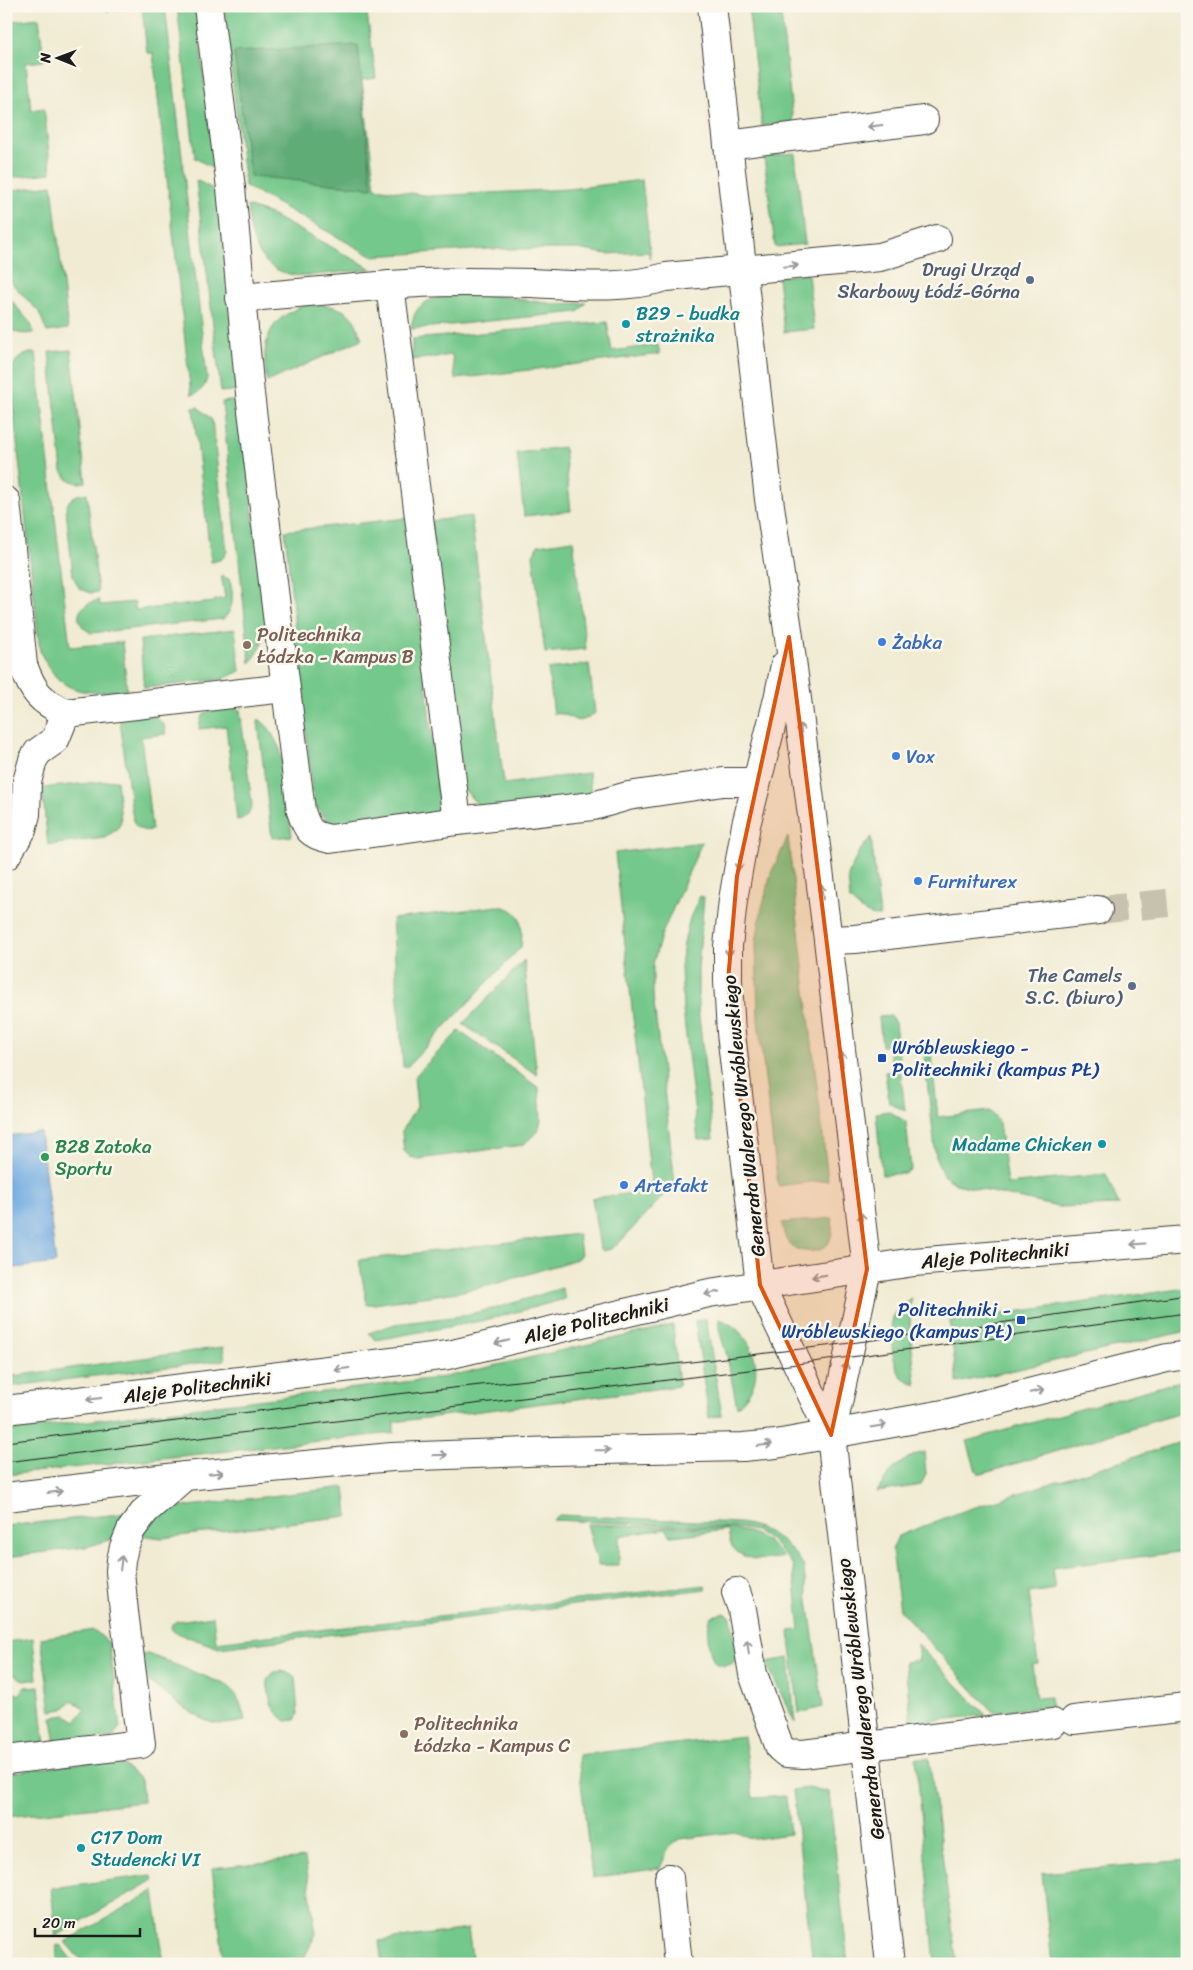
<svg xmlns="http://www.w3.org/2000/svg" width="1193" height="1970" font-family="Sriracha,sans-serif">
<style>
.green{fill:#75c88b;stroke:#487254}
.forest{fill:#60ac77;stroke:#3e644a}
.water{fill:#72ace2;stroke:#47647f}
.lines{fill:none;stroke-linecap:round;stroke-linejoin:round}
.minor-tunnel{stroke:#c6c2ae;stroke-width:28;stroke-dasharray:28 14;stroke-linecap:butt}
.minor-casing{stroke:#3c3b37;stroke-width:30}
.major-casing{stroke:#3c3b37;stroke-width:30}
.minor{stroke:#fff;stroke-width:28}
.major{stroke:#fff;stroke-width:28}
.tram{stroke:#1c1c1c;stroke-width:1}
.oneway{stroke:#999}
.marked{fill:#de560d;fill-opacity:0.2;stroke:#de560d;stroke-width:4;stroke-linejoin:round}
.service-dot{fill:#5c6f8a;stroke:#fbf7ec;stroke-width:2}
.culture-dot{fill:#0f9aa8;stroke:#fbf7ec;stroke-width:2}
.shop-dot{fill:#3f7fe0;stroke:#fbf7ec;stroke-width:2}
.education-dot{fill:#8d6e63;stroke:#fbf7ec;stroke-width:2}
.transit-dot{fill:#1a4fb4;stroke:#fbf7ec;stroke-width:2}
.leisure-dot{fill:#2e9e5b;stroke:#fbf7ec;stroke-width:2}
.labels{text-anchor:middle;stroke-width:5;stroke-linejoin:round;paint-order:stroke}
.service-label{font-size:19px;fill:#4e5e75;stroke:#fbf7ec;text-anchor:end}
.culture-label{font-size:19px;fill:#0d838f;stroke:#fbf7ec;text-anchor:start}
.education-label{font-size:19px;fill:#785e54;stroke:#fbf7ec;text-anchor:start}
.shop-label{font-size:19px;fill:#366cbe;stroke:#fbf7ec;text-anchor:start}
.transit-label{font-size:19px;fill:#164399;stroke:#fbf7ec;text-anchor:start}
.street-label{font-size:19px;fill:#1c1c1c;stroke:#fbf7ec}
.leisure-label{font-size:19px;fill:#27864d;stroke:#fbf7ec;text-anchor:start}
</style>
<rect width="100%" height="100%" fill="#fbf7ec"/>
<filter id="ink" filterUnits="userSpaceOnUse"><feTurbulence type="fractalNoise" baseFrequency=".02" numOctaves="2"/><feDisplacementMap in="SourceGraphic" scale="10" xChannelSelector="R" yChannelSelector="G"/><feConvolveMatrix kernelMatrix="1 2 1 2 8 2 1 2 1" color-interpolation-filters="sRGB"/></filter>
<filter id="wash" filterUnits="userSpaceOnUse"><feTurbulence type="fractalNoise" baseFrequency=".0096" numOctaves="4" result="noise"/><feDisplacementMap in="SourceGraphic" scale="20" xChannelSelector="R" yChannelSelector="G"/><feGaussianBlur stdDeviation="1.12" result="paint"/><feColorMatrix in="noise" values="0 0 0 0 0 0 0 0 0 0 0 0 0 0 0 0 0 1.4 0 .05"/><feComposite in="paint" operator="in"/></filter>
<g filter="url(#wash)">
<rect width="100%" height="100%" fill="#f0ebd2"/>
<!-- green -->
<g class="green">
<path d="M106,6H165L207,378C205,387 200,393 191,395L153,53H147L142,7L107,11Z"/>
<path d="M177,6H196L214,169L195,158Z"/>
<path d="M224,6H366L376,78L362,80L375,188L431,196L569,189L642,180L651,259L648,252L607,254L577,249H489L372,256L245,186Z"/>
<path d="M748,6H780L793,122L762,126Z"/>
<path d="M11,10L13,21L39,18L44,61L26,63L31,110L44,108L51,173L6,178V11Z"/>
<path d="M795,153L805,244L775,247L764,156Z"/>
<path d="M196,180L217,191L239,390L221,392Z"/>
<path d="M52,185L68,329L47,332L39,312L15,287L7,275L6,191Z"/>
<path d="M247,206L270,214L372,269L306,276C260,275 251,245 247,206Z"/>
<path d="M808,274L814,329L784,332L778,277Z"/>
<path d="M6,294L31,324L34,333C2,338 6,317 6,294Z"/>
<path d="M449,295H491L554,304L586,303L578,312L411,329C414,304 426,300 449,295Z"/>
<path d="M307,304C322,304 340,305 352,317C357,323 359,333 362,339L267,382C261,341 266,320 307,304Z"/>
<path d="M607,322L612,351L658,345L660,354L455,379L452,355L412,360V339Z"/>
<path d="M71,350L86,482L79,483L68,480L62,471L49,352Z"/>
<path d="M30,353H36L70,647L122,642L127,690C84,695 59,695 40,651L10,378C11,364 17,357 30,353Z"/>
<path d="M240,400L266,625C264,640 260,652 250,663L222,402Z"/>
<path d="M198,407L212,420L227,551C224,559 219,561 211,562L193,408Z"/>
<path d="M564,447L571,511L524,516L517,453Z"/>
<path d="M87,493L98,592L90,593L79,588L73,576L66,509C69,497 75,495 87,493Z"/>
<path d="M471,516L504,784L589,773L591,796L482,810L464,789L431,521Z"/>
<path d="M408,518L440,813L341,827C327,822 319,813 313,800L285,531Z"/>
<path d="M573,540L586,649L545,653L533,555L538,545Z"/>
<path d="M221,575L230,580C233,593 235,610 223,619L91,633C70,621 78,604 99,600L100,605L135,602V610L214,602L215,600L225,598Z"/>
<path d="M235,629L240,671L223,679L144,688L140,640Z"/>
<path d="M589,664L595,713C571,731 575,711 554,714L548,669Z"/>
<path d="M233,708L240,710L252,805C251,812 245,819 237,820L226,726L199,729C200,707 215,709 233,708Z"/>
<path d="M154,715L164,725L166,734L141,737L152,830C143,832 136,829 133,820L120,721L122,718Z"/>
<path d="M259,719L269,728L280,749L292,836L272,838L258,722Z"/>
<path d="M117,780L121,821L118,828L105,838L48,845L42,788Z"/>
<path d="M788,837L828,1180L778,1186L758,1020L756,943L761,912L771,873Z"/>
<path d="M871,837L880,916C867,917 859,908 850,900L848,876L858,853Z"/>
<path d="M702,842L661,936L653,964V995L675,1183L620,1242L611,1249L603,1251L600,1248L592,1198L652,1191L615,853Z"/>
<path d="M700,896L704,897L698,968V1008L713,1139L698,1140L683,1010L681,967L684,942L690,918Z"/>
<path d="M498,906C523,909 523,925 521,947L408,1066L403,1067L392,919Z"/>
<path d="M524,960L537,1075L463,1024Z"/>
<path d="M891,1016L895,1023L905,1111L889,1102L885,1072L892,1071L889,1045L882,1046L879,1017Z"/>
<path d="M459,1031L539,1088L541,1120L538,1131L523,1145L419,1159L410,1157L404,1151L402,1133L403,1128L417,1107L414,1077Z"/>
<path d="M930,1045L938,1117L990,1111L999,1123L1007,1184L1106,1174L1119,1205L1058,1207L956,1184L943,1175L936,1158L923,1046Z"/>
<path d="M889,1111L906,1122L911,1169L906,1173L882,1175L876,1113Z"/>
<path d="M832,1218C834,1238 829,1254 805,1251C798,1250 792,1248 788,1242C784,1237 783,1229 782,1223Z"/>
<path d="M578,1234L581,1254L577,1259L492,1285L458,1292L367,1305L359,1260Z"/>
<path d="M562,1288L565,1299L486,1320L376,1340L369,1333L395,1324L460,1316L496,1308Z"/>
<path d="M1187,1288V1331L957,1383L950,1321Z"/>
<path d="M911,1298L910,1328L916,1385C912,1383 906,1380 902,1377C892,1367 888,1327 894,1315C898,1308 905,1303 911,1298Z"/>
<path d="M706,1319L722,1415L709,1418L695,1321Z"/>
<path d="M719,1319C745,1327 763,1359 753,1385C750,1394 743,1401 737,1407L727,1356L719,1330Z"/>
<path d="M673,1325L679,1386L394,1422V1433L6,1475V1431L445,1377Z"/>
<path d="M223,1347L225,1360L6,1387V1377Z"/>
<path d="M1187,1379V1411L982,1474H979L976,1471L967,1441Z"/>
<path d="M1187,1440V1551L1052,1568L1055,1589L1029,1593L1038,1664L1032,1665L1036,1698L1050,1697L1051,1706L993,1712L900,1610L892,1550L898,1536L966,1510Z"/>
<path d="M924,1452L926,1474L921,1485L877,1492C888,1472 901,1458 924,1452Z"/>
<path d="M345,1487L348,1516L162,1538L140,1535L156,1516L173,1508Z"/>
<path d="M129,1513L117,1538L86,1547L6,1557V1526Z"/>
<path d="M559,1515L739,1523C768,1527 786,1542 803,1564L823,1707L799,1713L789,1631L800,1630L793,1565L771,1540L756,1531L739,1528L553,1520Z"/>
<path d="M587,1524L733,1529C760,1534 764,1537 783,1557C767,1561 742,1562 732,1546C729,1541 729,1535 728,1530L671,1536L666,1529L619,1536V1565H598Z"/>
<path d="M705,1585L706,1589L219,1648L174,1632L171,1628L172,1624L177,1621L213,1616L216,1642Z"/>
<path d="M725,1613L731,1617L737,1656L734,1663L725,1666L715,1663C708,1653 705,1627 712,1616Z"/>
<path d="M94,1630L109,1643L120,1727L113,1737L55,1744L52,1717L66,1715L76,1721L85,1709L72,1700L64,1709L51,1711L41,1638Z"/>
<path d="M33,1638L37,1679L24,1681L14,1674L6,1684V1642Z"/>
<path d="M917,1644L986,1715L911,1723L905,1662L919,1660Z"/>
<path d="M148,1654L227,1685C239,1695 242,1706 245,1721C234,1723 224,1725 213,1723C194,1719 158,1688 140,1675L139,1655Z"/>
<path d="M789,1658L795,1723L766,1662Z"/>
<path d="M280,1671L290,1673L295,1677L298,1714L295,1720L286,1721C269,1708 270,1700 267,1680L274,1672Z"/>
<path d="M39,1686L45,1746L6,1751V1687L19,1695L25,1687Z"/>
<path d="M744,1736L753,1798L786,1796L790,1834L754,1839L734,1832L680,1839L669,1848L660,1868L592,1878L578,1755Z"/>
<path d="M916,1758H929L957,1964H935Z"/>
<path d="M116,1759L141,1780L143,1802L6,1817V1773Z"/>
<path d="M808,1788L829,1792L848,1964H813L793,1790Z"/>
<path d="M305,1858L316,1934L301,1964H224L212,1868Z"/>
<path d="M1187,1860V1964H1052L1042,1873Z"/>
<path d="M152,1875L153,1880L56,1936L51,1888Z"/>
<path d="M154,1891L164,1964H84L65,1942Z"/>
<path d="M468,1929L473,1964H382L379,1941Z"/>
<path d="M60,1945L75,1964H58L56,1946Z"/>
</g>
<!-- forest -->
<path class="forest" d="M358,45L372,188L250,176L234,52Z"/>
<!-- water -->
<path class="water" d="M40,1132L56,1263L6,1269V1136Z"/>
</g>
<g filter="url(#ink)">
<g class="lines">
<!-- minor-tunnel -->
<path class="minor-tunnel" d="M1098,910L1187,901"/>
<defs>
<g id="minor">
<path d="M208,6L231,188L250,394L301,811C307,830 310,835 330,839L457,821"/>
<path d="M712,6L769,499L789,637L828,940L867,1269L831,1435L890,1964"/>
<path d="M728,145L924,120"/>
<path d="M390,285C437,281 485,282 532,283C576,285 623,290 666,277L880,257L937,239"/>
<path d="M240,298L390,285L457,821L593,806L628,796L723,782H756"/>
<path d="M6,501L23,665C33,692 40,701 66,713L285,688"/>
<path d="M785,665L778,699L746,825L733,900L728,946V981L731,1033L760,1285L831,1435"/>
<path d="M6,856L22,830L26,814L27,782L33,760L38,752L55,740L66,713"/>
<path d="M828,940L855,939L1098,910"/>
<path d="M736,1592L742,1609L753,1674L780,1748L786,1753L803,1754L1053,1723"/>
<path d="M1074,1720L1187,1707"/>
<path d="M6,1760L141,1744L124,1612L120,1571L121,1560L124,1547L131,1530L145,1511L185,1476"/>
<path d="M669,1878L678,1964"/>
</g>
<g id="major">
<path d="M6,1410L448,1355L709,1293L914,1262L1187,1240"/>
<path d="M6,1497L185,1476L392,1457L554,1451L743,1447L776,1444L949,1413L1167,1358L1187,1355"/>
</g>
</defs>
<!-- minor casing -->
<use href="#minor" class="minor-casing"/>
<!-- major casing -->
<use href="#major" class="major-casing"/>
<!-- minor -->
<use href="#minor" class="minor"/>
<!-- major -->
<use href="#major" class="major"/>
<!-- tram -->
<g class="tram">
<path d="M6,1442L388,1395L666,1365L851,1343L1021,1320L1187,1295"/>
<path d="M6,1462L797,1364L1187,1313"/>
</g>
</g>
<!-- one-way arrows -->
<defs><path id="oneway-shaft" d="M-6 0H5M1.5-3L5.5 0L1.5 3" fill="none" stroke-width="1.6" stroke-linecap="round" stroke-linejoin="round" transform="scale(1.25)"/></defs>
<g class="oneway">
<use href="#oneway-shaft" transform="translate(875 126) rotate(173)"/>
<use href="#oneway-shaft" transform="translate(791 266) rotate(-5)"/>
<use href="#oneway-shaft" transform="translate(801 731) rotate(-97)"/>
<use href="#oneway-shaft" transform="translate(739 863) rotate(100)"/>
<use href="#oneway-shaft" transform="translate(822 892) rotate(-97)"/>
<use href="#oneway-shaft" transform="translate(729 949) rotate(92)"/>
<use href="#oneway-shaft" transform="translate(842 1059) rotate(-97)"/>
<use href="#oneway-shaft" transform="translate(862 1220) rotate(-97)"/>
<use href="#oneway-shaft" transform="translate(1138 1244) rotate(176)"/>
<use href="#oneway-shaft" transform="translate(819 1276) rotate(171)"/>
<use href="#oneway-shaft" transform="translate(712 1293) rotate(168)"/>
<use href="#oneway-shaft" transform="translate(502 1342) rotate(167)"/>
<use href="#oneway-shaft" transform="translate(342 1369) rotate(173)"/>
<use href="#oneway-shaft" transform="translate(845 1370) rotate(-78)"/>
<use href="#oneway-shaft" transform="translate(1037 1391) rotate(-14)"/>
<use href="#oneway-shaft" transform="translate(94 1399) rotate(173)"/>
<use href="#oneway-shaft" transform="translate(879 1426) rotate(-10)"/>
<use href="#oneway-shaft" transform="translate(765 1445) rotate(-7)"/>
<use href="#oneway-shaft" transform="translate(603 1450) rotate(-1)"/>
<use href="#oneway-shaft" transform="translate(440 1455) rotate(-2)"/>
<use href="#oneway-shaft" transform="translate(216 1473) rotate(-5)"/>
<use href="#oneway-shaft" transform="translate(55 1492) rotate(-7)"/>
<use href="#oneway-shaft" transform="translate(121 1563) rotate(-83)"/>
<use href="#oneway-shaft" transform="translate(748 1647) rotate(-97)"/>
</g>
</g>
<!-- marked area -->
<path class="marked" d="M789,637L867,1269L831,1435L760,1285L728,981L737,876Z"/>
<!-- markers -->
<g class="service-dot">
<circle cx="1030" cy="280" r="5"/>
<circle cx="1132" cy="986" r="5"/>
</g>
<g class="culture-dot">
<circle cx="626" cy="324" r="5"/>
<circle cx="1102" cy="1144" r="5"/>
<circle cx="81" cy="1848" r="5"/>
</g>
<g class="shop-dot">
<circle cx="882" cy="642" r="5"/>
<circle cx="896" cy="756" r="5"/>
<circle cx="918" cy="881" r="5"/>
<circle cx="624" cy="1185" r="5"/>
</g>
<g class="education-dot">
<circle cx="247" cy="645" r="5"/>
<circle cx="404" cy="1734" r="5"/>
</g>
<g class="transit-dot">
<rect x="877" y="1053" width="10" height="10" rx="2.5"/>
<rect x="1016" y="1315" width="10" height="10" rx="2.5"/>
</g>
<circle class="leisure-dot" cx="45" cy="1157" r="5"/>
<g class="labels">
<!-- service labels -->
<g class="service-label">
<text x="1020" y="276">Drugi Urząd<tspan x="1020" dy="22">Skarbowy Łódź-Górna</tspan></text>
<text x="1122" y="982">The Camels<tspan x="1122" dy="22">S.C. (biuro)</tspan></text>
</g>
<!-- culture labels -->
<g class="culture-label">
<text x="636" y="320">B29 - budka<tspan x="636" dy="22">strażnika</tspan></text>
<text x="1092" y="1151" text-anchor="end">Madame Chicken</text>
<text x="91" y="1844">C17 Dom<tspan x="91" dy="22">Studencki VI</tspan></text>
</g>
<!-- education labels -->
<g class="education-label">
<text x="257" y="641">Politechnika<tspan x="257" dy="22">Łódzka - Kampus B</tspan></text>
<text x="414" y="1730">Politechnika<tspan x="414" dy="22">Łódzka - Kampus C</tspan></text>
</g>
<!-- shop labels -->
<g class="shop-label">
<text x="892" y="649">Żabka</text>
<text x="906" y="763">Vox</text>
<text x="928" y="888">Furniturex</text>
<text x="634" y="1192">Artefakt</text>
</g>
<!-- transit labels -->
<g class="transit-label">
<text x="892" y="1054">Wróblewskiego -<tspan x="892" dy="22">Politechniki (kampus PŁ)</tspan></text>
<text x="1011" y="1316" text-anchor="end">Politechniki -<tspan x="1011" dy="22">Wróblewskiego (kampus PŁ)</tspan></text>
</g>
<!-- street labels -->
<g class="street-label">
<text transform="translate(743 1116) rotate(-96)" y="7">Generała Walerego Wróblewskiego</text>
<text transform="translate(995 1255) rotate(-5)" y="7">Aleje Politechniki</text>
<text transform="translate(596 1320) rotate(-13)" y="7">Aleje Politechniki</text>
<text transform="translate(197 1387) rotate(-7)" y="7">Aleje Politechniki</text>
<text transform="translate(860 1699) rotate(-97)" y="7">Generała Walerego Wróblewskiego</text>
</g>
<!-- leisure labels -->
<g class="leisure-label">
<text x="55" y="1153">B28 Zatoka<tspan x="55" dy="22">Sportu</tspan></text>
</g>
</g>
<!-- margin -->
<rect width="1193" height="1970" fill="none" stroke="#fbf7ec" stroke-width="25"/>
<!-- north arrow -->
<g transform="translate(58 58) rotate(271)" stroke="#fbf7ec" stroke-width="4" paint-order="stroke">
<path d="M0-4L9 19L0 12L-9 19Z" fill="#1c1c1c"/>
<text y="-8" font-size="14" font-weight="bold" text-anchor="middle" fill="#1c1c1c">N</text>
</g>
<!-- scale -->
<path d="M35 1928v8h105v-8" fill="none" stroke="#1c1c1c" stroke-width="2.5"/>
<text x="42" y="1928" font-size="15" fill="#1c1c1c" stroke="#fbf7ec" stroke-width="4" paint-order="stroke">20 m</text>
</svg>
